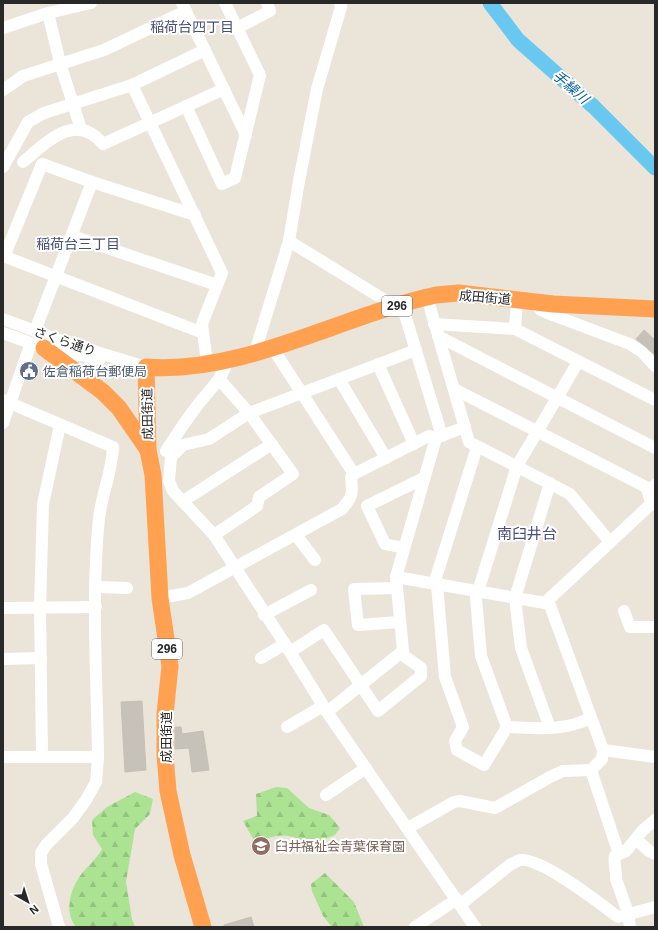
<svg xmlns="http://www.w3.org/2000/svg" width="658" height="930" font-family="Arial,'Noto Sans JP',sans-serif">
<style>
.forest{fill:url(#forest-firs)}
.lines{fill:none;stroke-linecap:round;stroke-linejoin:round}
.river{stroke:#68c8f0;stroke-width:15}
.building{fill:#c6c1b9;stroke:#c6c0b3}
.minor{stroke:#fff;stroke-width:12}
.highway{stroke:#ffa150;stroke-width:17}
.labels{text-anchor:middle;stroke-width:4;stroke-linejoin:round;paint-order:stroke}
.shield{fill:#fff;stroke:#686868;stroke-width:1}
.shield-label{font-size:12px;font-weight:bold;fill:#282828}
.street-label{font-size:13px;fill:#282828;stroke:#fff}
.service-label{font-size:13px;fill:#4e5e75;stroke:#fff;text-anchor:start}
.education-label{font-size:13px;fill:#785e54;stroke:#fff;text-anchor:start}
.neighbourhood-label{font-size:14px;fill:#484f79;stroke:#fff}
.water-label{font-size:14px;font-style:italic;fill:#0a6399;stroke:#fff}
.quarter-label{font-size:15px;fill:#484f79;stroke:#fff}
</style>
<defs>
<pattern id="forest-firs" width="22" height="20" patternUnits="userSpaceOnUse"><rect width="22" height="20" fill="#ace393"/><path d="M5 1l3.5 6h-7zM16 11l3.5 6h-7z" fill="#94c37f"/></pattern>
</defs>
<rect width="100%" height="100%" fill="#ebe4d9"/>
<!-- forest -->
<g class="forest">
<path d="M276,787L287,788L309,808L329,815L340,828L335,835L312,844C285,833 283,833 255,842L243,821L257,816L256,794Z"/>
<path d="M135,792L153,799L150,814L135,829L126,882L132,919L135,927H76C64,912 70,890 80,876C87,866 96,860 102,849L93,835L92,820L107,807Z"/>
<path d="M325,873L354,902L364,927H332L323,916L312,891L311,884Z"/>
</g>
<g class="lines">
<!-- river -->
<path class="river" d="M490,3L518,40L594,107L655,168"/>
</g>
<!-- building -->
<g class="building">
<path d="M644,330L655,340L654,354L636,339Z"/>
<path d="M142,701L146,770L125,772L121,702Z"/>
<path d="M175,727H181L182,734L203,731L209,770L192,772L189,748L175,749Z"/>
<path d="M251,917L254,927H224V925Z"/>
</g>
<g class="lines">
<!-- minor -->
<g class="minor">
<path d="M182,3L246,135"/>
<path d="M48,13L60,63L81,129"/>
<path d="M3,28L48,13L91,3"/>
<path d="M237,28L270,11L267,3"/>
<path d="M132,85L222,273L202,324L207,363"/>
<path d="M3,90L23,76L104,50L186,11"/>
<path d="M186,106L222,184L235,178L260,75L225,3"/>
<path d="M23,162C47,142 76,111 103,144L224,89"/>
<path d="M3,167L28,122L44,113L132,85L205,50"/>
<path d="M72,236L217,285"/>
<path d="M289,241L396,307"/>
<path d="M3,256L203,333"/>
<path d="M4,257L42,164L92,182L195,215"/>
<path d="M427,297L469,442L570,494L610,542"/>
<path d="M534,302L541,310L547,313L630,344L642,352L655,366"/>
<path d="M402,305L442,436"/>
<path d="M3,319L70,344L146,367"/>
<path d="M434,324L515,329L655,400"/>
<path d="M515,329L517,300"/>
<path d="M35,331L92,182"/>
<path d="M3,333L44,348L100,359"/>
<path d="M438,336L655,448"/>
<path d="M272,347L354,474L429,436L436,438"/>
<path d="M416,350L249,413L209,439L183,445L171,457L169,481L173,491L214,535L290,652L327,712L475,927"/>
<path d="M255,352L289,241L299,181L317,89L341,7L340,3"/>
<path d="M378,364L414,444"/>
<path d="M339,379L386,458"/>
<path d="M454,389L646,487L648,491"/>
<path d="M3,400L113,447C112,471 102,494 99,518C91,596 97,679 98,757L96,782L86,800L73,818L46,845L41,853V864L59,927"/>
<path d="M3,423L31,343"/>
<path d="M166,451C175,437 184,423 194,410C207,391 222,382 228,359"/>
<path d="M550,483L515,598L521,648L550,728"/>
<path d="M183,501L272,444"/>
<path d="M214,535L257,506L259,497L293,474L249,413L220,380"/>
<path d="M296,535L315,560"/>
<path d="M404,548L385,544L367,506L424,478"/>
<path d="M396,577L545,603L548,600"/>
<path d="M434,584L477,447"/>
<path d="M437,585L445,677L463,727L455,741L457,750L484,765L507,727"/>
<path d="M96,587L127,588"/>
<path d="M396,588L354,589L358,625L399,622"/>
<path d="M160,598L188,593L342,509C353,496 353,494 351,477L354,474"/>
<path d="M3,608L96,607"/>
<path d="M624,611L630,627H655"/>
<path d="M264,615L311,590"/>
<path d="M290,652L324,630L378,711L421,676V668L400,653"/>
<path d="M261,658L285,644"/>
<path d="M3,659L41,658"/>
<path d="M327,712L403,651L396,577L436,438L465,427"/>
<path d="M287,727L323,706"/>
<path d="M507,727L481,656L476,598L517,466L578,362"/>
<path d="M507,727C535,728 564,732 590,718"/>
<path d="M603,750L655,757"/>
<path d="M3,757H98"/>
<path d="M42,757L40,608L43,504L60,425"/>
<path d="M591,770L619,854"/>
<path d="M326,795L366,768"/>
<path d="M408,828L454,802L460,801L495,808L550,777L563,771L591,770L602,759L603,750L548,600L651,504L648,491L655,485"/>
<path d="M637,840L649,851L655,854"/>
<path d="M461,904L511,864C514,863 517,861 520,860C541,857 599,903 618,917L655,907"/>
<path d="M415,927L457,899"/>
<path d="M630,927L628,913L616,879C617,871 613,864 615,856L626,851L643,830L655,820"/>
</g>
<!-- highway -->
<g class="highway">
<path d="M44,348L103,392L119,408L148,450"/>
<path d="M203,927L182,855L168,791L165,755V714L170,666L160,598L153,475L148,450L146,367C242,375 343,315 436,295L459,293L553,304L655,309"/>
</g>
</g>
<!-- icons -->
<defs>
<symbol id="civic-disc" viewBox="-11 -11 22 22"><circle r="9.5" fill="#5c6f8a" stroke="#fff"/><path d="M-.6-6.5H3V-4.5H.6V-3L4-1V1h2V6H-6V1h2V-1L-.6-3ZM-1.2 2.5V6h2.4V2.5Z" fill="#fff"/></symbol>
<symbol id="school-disc" viewBox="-11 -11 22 22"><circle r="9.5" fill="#8d6e63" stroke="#fff"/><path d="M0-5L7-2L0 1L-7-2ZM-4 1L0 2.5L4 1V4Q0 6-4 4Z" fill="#fff"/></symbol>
</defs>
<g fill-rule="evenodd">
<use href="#civic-disc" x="18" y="360" width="22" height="22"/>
<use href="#school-disc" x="250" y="835" width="22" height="22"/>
</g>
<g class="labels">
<!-- shield labels -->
<g class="shield">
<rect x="382" y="296" width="30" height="20" rx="3"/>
<rect x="152" y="639" width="30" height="20" rx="3"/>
</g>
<g class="shield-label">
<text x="397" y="310">296</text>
<text x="167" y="653">296</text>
</g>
<!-- street labels -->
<g class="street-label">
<text transform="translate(485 297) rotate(5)" y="5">成田街道</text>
<text transform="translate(65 341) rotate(19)" y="5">さくら通り</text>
<text transform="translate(147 414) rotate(-91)" y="5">成田街道</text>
<text transform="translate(166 737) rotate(-90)" y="5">成田街道</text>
</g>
<!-- service labels -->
<g class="service-label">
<text x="43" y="376">佐倉稲荷台郵便局</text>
</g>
<!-- education labels -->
<g class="education-label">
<text x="275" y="851">臼井福祉会青葉保育園</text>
</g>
<!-- neighbourhood labels -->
<g class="neighbourhood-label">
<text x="192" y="32">稲荷台四丁目</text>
<text x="78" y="249">稲荷台三丁目</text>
</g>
<!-- water labels -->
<g class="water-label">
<text transform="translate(571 87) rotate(41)" y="5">手繰川</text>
</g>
<!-- quarter labels -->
<g class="quarter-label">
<text x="527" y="539">南臼井台</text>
</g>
</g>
<!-- border -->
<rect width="658" height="930" fill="none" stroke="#282828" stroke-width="8"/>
<!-- north arrow -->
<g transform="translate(28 902) rotate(141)" stroke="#ffffff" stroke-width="3" paint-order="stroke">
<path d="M0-3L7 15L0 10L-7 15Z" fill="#282828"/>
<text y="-6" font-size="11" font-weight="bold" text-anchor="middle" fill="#282828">N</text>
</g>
</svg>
